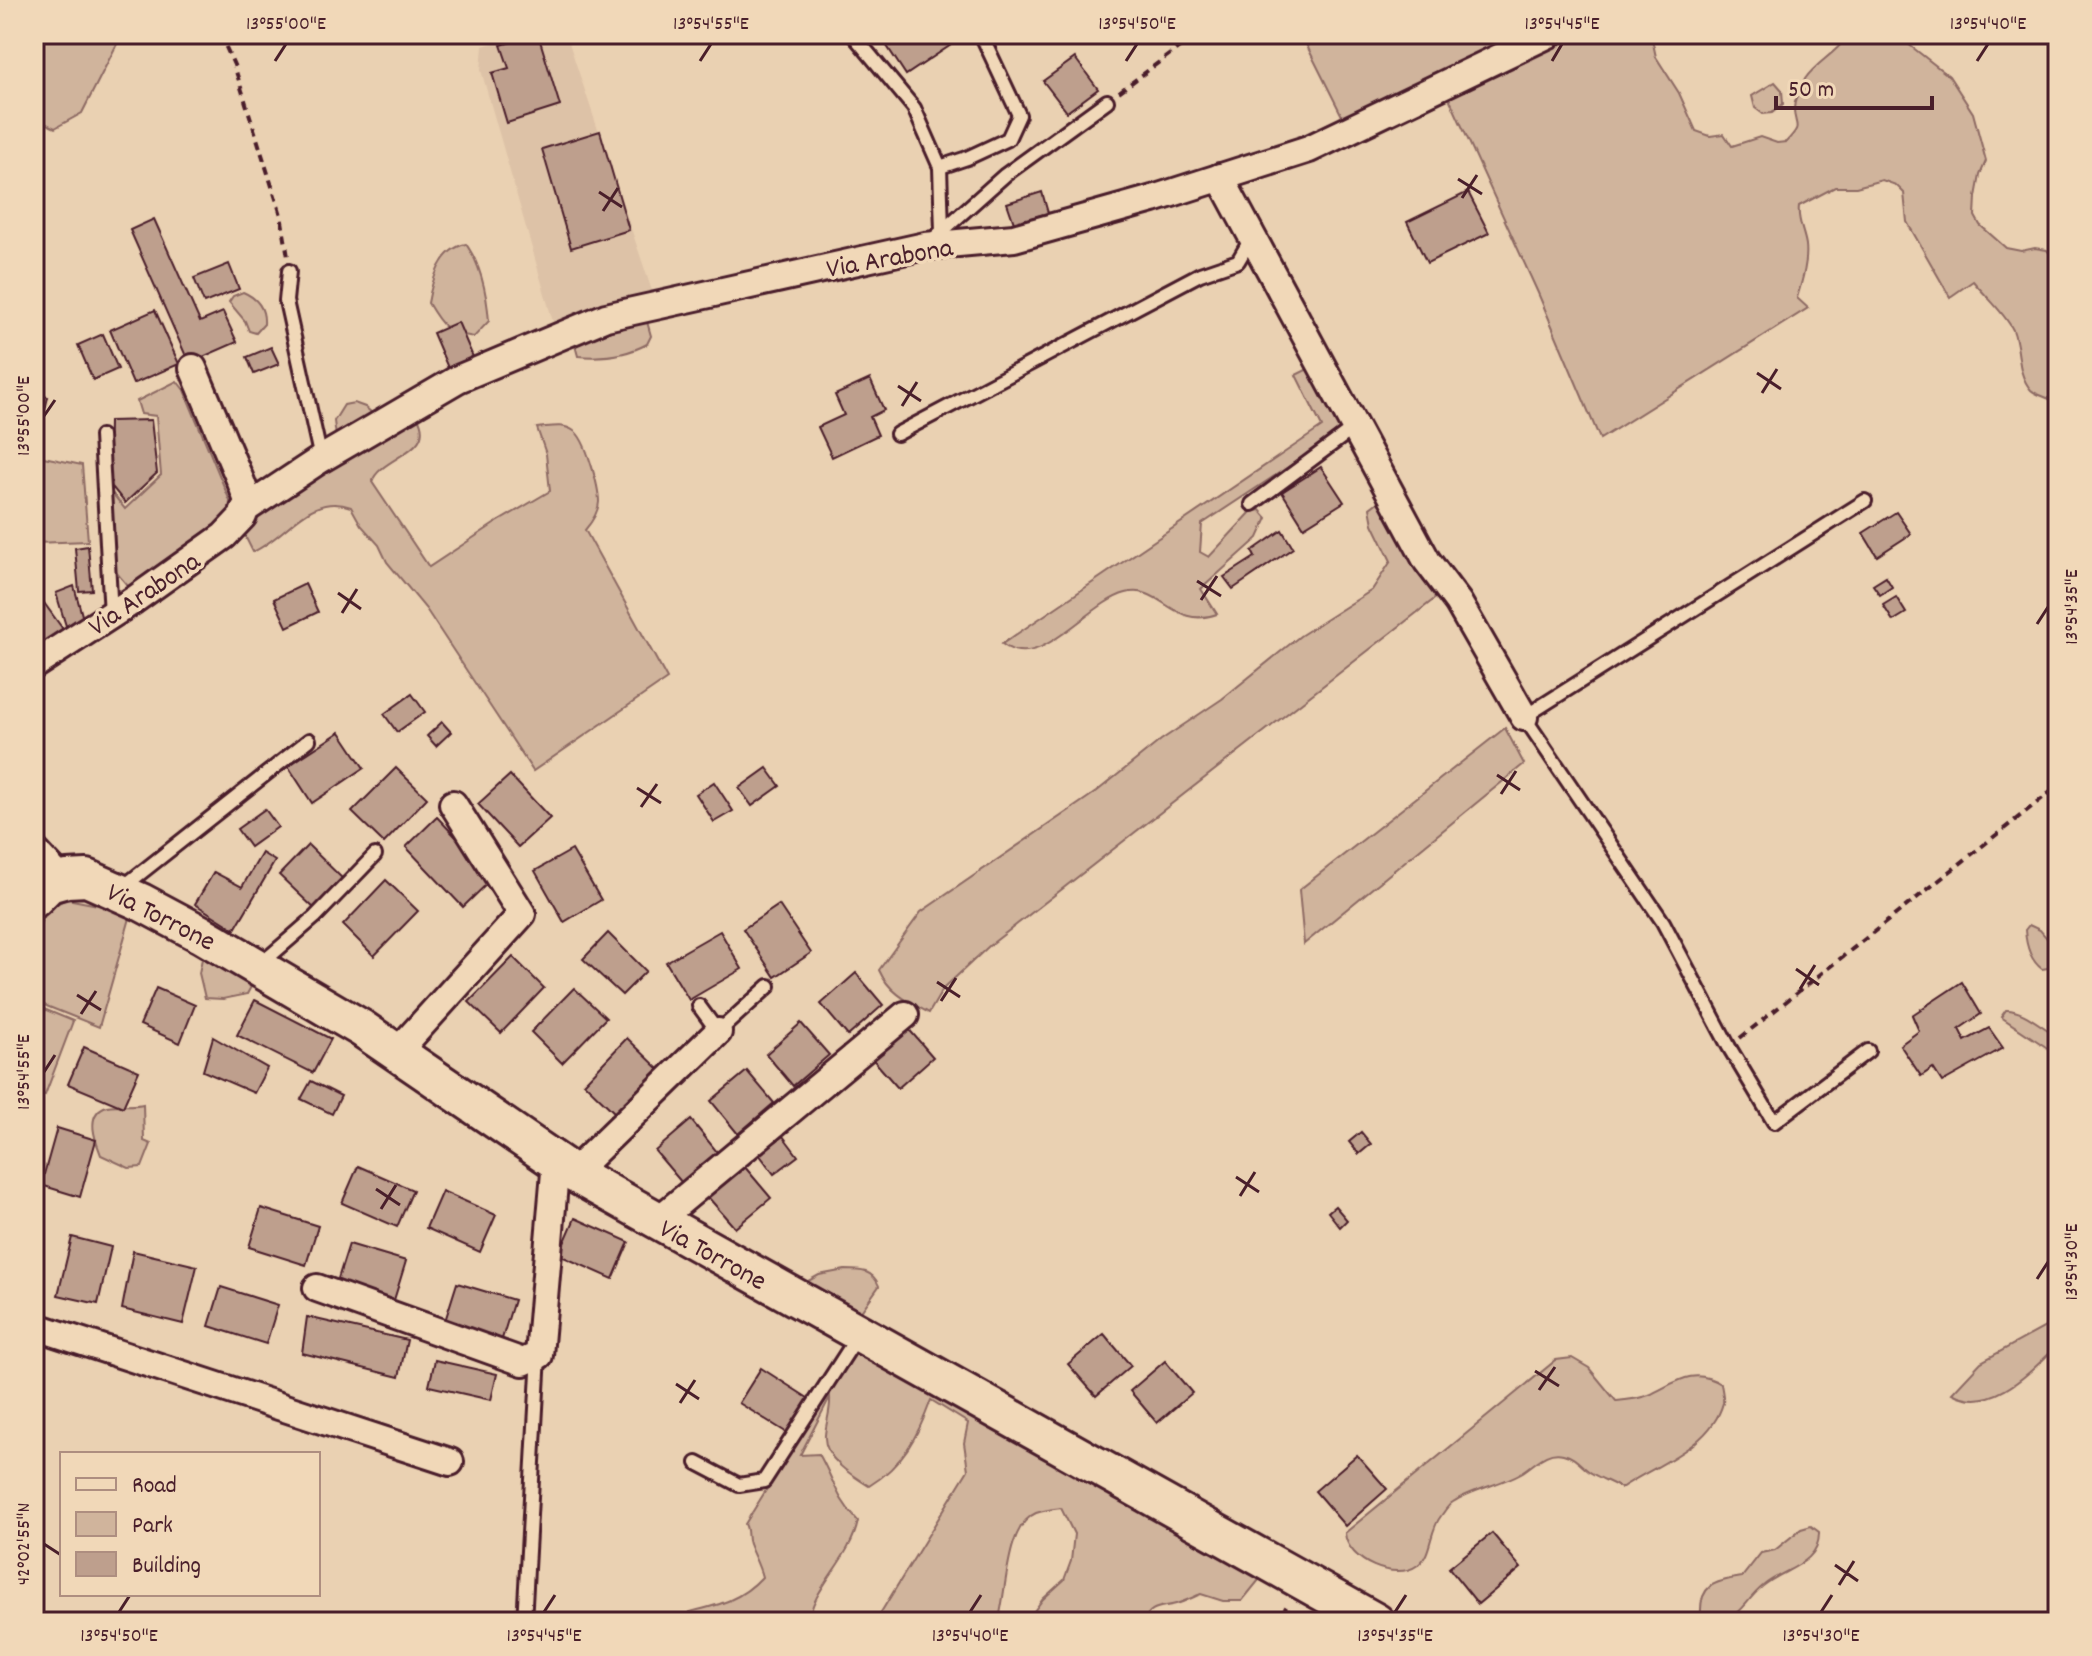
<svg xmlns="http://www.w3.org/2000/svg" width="2092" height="1656" font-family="Dekko,sans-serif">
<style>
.built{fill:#ddc2a7}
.green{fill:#d0b49c;stroke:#8d6a64;stroke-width:2}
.building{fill:#be9f8d;stroke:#4a1f2b;stroke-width:2}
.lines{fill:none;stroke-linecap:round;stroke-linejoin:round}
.service-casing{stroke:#4a1f2b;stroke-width:18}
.minor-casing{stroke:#4a1f2b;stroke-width:32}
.secondary-casing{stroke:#4a1f2b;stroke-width:42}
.path{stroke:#4a1f2b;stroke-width:4;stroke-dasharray:8 6;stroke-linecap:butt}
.service{stroke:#f1d8b8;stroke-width:12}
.minor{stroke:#f1d8b8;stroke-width:26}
.secondary{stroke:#f1d8b8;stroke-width:36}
.ticks{fill:none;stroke:#4a1f2b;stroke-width:3}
.labels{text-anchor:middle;stroke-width:7;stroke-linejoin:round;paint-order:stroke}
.street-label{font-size:28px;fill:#4a1f2b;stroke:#f1d8b8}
.neatline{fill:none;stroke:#4a1f2b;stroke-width:3}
.ticks-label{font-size:20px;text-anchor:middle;fill:#4a1f2b}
</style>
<rect width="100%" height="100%" fill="#ead1b2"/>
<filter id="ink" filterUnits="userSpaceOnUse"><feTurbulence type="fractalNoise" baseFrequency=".0125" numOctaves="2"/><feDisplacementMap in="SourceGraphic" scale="16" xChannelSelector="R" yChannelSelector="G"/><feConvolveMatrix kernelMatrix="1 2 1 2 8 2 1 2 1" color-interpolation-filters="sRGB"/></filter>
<g filter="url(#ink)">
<!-- built -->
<path class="built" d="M522,34H566L654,297L555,329L481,70L483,46Z"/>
<!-- green -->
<g class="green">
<path d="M42,34H122L82,113L55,128L34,118V53Z"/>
<path d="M1301,34H1538L1347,126Z"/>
<path d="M1562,34H1651L1656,57L1679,93L1696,131L1710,136L1724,134L1732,146L1760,137L1777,143L1786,142C1804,123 1794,128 1794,109C1794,100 1801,86 1805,79C1817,61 1838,53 1848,34H1901L1903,40L1949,76L1973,113L1986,161L1980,175L1976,197L1975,216L1980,225L2006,248L2021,251L2035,248L2047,250L2058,263V404C2050,397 2037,396 2031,390C2016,373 2021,350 2013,330C2004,312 1986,297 1973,281L1950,297L1907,222L1904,193L1896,185L1882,180L1856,187H1835L1799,206C1797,221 1804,231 1806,245C1808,262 1802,281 1797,298L1808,308L1600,439L1538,293L1445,89Z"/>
<path d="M1775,82L1782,90L1783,104L1772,113L1763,114L1755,108L1752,96Z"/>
<path d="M466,244C481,265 487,296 489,321L474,337C447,333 442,327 428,303C432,281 440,249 466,244Z"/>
<path d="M243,292C257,298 265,309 264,324L256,333L249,331L245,321L229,302L233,296Z"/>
<path d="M646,318L651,336L647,344C627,355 601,358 578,356L573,338Z"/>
<path d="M1314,366L1341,428L1303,457L1202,524L1200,552L1209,557L1251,512L1260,510L1267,518L1258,538L1201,589L1217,614C1173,630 1161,584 1126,593C1087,603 1040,674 1002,644L1322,427L1296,375Z"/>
<path d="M177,381L184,390L230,501L229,514L221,524L132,591L110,565L108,488L125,509L161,475L156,416L141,414L137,401Z"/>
<path d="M354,403L365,407L379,419L417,416C439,452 380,456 372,482L429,567L494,524L550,491L546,454L537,428C551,427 563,423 574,431C586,438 599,488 599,502C598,513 592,522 585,530L667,679L533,771L426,609L387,562L379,545L361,525L351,507C309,492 288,536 253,552L241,528L337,445L334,421L344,405Z"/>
<path d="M34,455L82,465L88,541L34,543Z"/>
<path d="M1383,498L1437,597L989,946L943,989L929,1013C909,1002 889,993 879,970L921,912L1096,792L1161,740L1222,699L1300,636L1372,590L1391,561L1373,524L1370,508Z"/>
<path d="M1505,728L1524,764L1304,944L1299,890Z"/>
<path d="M67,899L103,906L130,918L99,1027L34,1001C34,964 26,913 67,899Z"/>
<path d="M2029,925L2040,930L2058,951V963L2054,967L2042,969C2030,960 2026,945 2025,930Z"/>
<path d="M204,949L253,983L247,994L223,999L205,998L199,973Z"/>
<path d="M39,1007L73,1021L45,1095L34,1092V1017Z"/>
<path d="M2006,1010C2023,1009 2042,1028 2058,1036V1055L2001,1017Z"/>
<path d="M143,1104L144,1141L151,1144L142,1167L129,1168L101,1155C96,1142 85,1116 104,1107C114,1103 132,1107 143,1104Z"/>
<path d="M845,1270C861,1270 873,1270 879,1286L860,1313L790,1291L819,1275Z"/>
<path d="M2058,1320V1334L2054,1336L2057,1346C2031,1371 1992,1415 1952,1393L1981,1362Z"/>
<path d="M855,1347L1263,1575L1242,1601H1223L1201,1594C1193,1597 1184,1602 1176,1604C1161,1608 1149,1605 1144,1622H1026L1043,1599L1064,1580L1071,1561L1074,1534L1061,1508C1053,1509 1044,1510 1036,1513C1005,1526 1007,1594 998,1622H875L968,1470L964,1443L968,1423L931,1400C918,1436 902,1466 869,1486C851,1475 823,1458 825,1435C826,1422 831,1410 830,1397L800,1455L819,1454C834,1480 836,1498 858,1521C851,1559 811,1589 809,1622H684L690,1612C719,1605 741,1600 762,1577C759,1565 753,1555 749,1544C746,1537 749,1531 745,1524Z"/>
<path d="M1572,1358L1589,1368L1616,1401C1627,1400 1639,1399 1649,1395C1675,1383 1693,1366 1721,1384C1722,1390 1724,1398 1723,1403C1711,1447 1655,1465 1621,1488C1612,1483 1602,1479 1593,1474C1582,1468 1577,1457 1563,1454C1545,1450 1535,1465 1521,1473C1500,1485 1472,1489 1453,1502C1448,1505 1444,1512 1441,1516C1429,1531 1432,1554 1418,1565C1395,1582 1347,1561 1345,1533L1556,1360Z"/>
<path d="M1811,1526L1819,1532C1820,1565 1784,1568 1763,1586C1741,1604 1742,1622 1707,1622L1701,1616C1699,1585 1714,1581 1742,1577L1761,1553L1775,1550L1801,1529Z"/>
</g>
<!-- building -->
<g class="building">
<path d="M538,34L560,106L507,123L492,73L509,68L501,45Z"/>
<path d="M885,34H961L963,37L906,75L881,37Z"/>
<path d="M1075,58L1098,89L1067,112L1043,81Z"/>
<path d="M600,131L629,230L571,248L542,149Z"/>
<path d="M1042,192L1048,213L1014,223L1007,203Z"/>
<path d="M1468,192L1489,233L1427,263L1407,222Z"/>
<path d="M154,219L200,322L223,312L237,342L189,363L130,230Z"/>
<path d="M229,264L239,289L204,303L194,278Z"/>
<path d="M155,310L179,364L133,384L110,330Z"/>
<path d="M458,322L473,357L448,368L433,333Z"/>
<path d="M103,334L118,369L93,380L78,345Z"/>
<path d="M271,347L279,364L254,374L247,357Z"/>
<path d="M870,379L884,410L870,417L878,435L832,457L818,427L844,415L835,395Z"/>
<path d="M34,394L48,397L37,444L34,443Z"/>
<path d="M151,420L157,473L125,503L108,482L109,421Z"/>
<path d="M1321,467L1344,502L1304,527L1282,492Z"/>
<path d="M1896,512L1911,534L1877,556L1863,533Z"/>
<path d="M1282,530L1293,548L1233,589L1224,577L1255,557L1252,551Z"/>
<path d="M88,546L92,590L79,591L75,548Z"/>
<path d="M1886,577L1892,587L1880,595L1873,585Z"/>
<path d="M305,584L318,612L287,627L274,599Z"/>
<path d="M74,586L83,619L66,626L56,593Z"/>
<path d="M34,589L65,632L34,653Z"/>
<path d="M1896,597L1906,613L1893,621L1883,605Z"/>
<path d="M412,694L425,712L397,732L384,714Z"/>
<path d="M442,722L451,732L436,746L427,736Z"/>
<path d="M340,732L364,768L312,803L288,766Z"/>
<path d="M396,768L427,798L384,843L352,812Z"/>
<path d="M767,768L780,786L752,806L739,788Z"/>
<path d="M510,775L550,818L518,847L478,804Z"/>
<path d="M714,782L733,811L714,822L696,794Z"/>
<path d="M265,809L278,827L250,847L237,829Z"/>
<path d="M437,817L494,877L463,907L406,847Z"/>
<path d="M308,845L346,882L317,911L279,875Z"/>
<path d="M572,850L601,900L564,922L535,871Z"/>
<path d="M262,853L275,861L235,929L195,904L214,872L242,887Z"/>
<path d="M386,880L418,911L374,956L343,925Z"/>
<path d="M779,905L811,953L775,977L743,929Z"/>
<path d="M720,931L742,969L689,1000L666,962Z"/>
<path d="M608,933L646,971L622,995L583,959Z"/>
<path d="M513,957L544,988L501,1033L469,1002Z"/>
<path d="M856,973L883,1005L848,1036L821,1004Z"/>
<path d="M1962,982L1981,1014L1959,1029L1965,1041L1989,1028L2003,1048L1942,1082L1933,1068L1921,1076L1900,1045L1919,1031L1912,1015Z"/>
<path d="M156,988L195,1005L180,1043L140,1025Z"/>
<path d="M574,988L606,1018L562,1063L531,1032Z"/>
<path d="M255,1000L331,1039L313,1073L237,1035Z"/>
<path d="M801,1023L829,1055L793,1086L766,1054Z"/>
<path d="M906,1026L933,1057L898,1088L870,1056Z"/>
<path d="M213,1037L267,1068L254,1093L203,1071Z"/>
<path d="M627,1038L659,1069L615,1113L584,1083Z"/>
<path d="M84,1047L139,1071L123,1107L68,1084Z"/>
<path d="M747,1071L774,1103L738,1134L711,1101Z"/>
<path d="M311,1081L341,1096L332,1114L301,1099Z"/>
<path d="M691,1120L718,1153L682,1183L655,1151Z"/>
<path d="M57,1128L96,1140L80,1197L41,1185Z"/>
<path d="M1361,1132L1371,1144L1359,1154L1349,1142Z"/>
<path d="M783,1136L798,1156L774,1174L759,1154Z"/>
<path d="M358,1166L413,1190L397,1227L342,1203Z"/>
<path d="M744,1166L771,1198L735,1228L708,1197Z"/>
<path d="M442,1191L496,1215L480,1252L426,1228Z"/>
<path d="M1335,1206L1347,1220L1340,1227L1328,1212Z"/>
<path d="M261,1208L318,1226L306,1265L249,1247Z"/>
<path d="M575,1218L629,1242L613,1279L559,1255Z"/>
<path d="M72,1237L111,1247L98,1304L58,1295Z"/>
<path d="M349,1244L406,1261L394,1300L337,1282Z"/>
<path d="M133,1251L197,1266L183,1324L122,1309Z"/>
<path d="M457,1283L514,1300L502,1339L445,1321Z"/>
<path d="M221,1287L278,1305L266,1344L209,1326Z"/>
<path d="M307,1317L407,1340L399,1377L302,1353Z"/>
<path d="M1104,1334L1131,1366L1096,1396L1068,1364Z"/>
<path d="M435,1360L497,1374L491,1400L429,1386Z"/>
<path d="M1165,1361L1192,1393L1157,1423L1130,1391Z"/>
<path d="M761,1368L811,1400L789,1434L739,1403Z"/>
<path d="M1357,1455L1387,1489L1345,1526L1315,1491Z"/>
<path d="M1492,1533L1521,1568L1478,1604L1449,1568Z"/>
<path d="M1285,1607L1308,1622H1275Z"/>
</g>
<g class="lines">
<defs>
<g id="service">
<path d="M855,34V37L914,108L940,167L942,231"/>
<path d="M940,167L967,158L1008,139L1019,115L981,34"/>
<path d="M931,241L1005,175L1107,101"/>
<path d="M289,271L286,301L321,459"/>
<path d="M897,434L1200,274L1238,261L1252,237"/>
<path d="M101,436L111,615"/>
<path d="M1865,501L1524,717L1663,922L1729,1047L1774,1122L1868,1051"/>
<path d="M1252,504L1354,428"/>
<path d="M123,887L309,740"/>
<path d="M262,963L315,917L375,855"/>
<path d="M699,1006L718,1032L769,986"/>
<path d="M697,1463L739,1485L764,1481L857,1337"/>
<path d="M524,1622L539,1355"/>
</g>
<g id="minor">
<path d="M1220,177L1427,561L1458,602L1524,717"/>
<path d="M244,510L321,459L458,379L606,317L925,246L1014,238L1153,199L1309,149L1549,34"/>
<path d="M34,665L134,600L224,536L243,516L248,501L241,482L193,368"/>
<path d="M34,850L62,880"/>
<path d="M397,1052L522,914L453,804"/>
<path d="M573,1173L718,1032"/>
<path d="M657,1221L905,1015"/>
<path d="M317,1288L523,1362L539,1355L556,1161"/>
<path d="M34,1326L450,1462"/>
</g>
<path id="secondary" d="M34,899L49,884L67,879L87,878L141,902L201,934L361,1028L573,1173L1376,1622"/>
</defs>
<!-- service casing -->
<use href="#service" class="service-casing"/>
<!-- minor casing -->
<use href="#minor" class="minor-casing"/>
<!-- secondary casing -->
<use href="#secondary" class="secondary-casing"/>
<!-- path -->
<g class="path">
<path d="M220,34L234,65L281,215L288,257"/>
<path d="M1119,92L1197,34"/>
<path d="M1740,1038L2058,786"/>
</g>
<!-- service -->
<use href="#service" class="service"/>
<!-- minor -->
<use href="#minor" class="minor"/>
<!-- secondary -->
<use href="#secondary" class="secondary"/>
</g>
</g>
<!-- ticks -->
<path class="ticks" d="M275,61L286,44M700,61L711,44M1126,61L1137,44M1552,61L1562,44M1977,61L1988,44M1458,179L1482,194M599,192L622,207M1462,198L1477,175M603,211L618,188M1757,373L1781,389M898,386L921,401M1762,393L1777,369M902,406L917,382M44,416L55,400M1197,581L1221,596M338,593L361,609M1201,600L1217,576M342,613L357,589M2037,624L2048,607M1497,775L1520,790M637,788L661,803M1501,794L1516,771M641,807L657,784M1796,969L1819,985M937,982L960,997M1800,989L1815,965M77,995L101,1010M941,1001L956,978M81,1014L96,991M44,1072L55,1055M1236,1177L1259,1192M376,1189L400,1205M1240,1196L1255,1172M381,1209L396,1185M2037,1279L2048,1262M1535,1371L1559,1386M676,1384L699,1399M1539,1390L1555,1367M680,1403L695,1380M44,1544L61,1555M1835,1565L1858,1581M1839,1585L1854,1561M119,1612L130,1595M544,1612L555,1595M970,1612L981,1595M1395,1612L1406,1595M1821,1612L1832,1595"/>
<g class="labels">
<!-- street labels -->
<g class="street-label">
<text transform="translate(889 256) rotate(-10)" y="10">Via Arabona</text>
<text transform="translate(143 592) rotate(-34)" y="10">Via Arabona</text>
<text transform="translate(162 915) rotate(27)" y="10">Via Torrone</text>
<text transform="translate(714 1253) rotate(29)" y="10">Via Torrone</text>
</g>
</g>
<!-- margin -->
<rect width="2092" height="1656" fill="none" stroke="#f1d8b8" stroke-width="88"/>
<!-- legend -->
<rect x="60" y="1452" width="260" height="144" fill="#f1d8b8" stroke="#ae8e80" stroke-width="2"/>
<rect x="76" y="1478" width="40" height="12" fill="#f1d8b8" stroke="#ae8e80" stroke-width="2"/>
<text x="132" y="1492" font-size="24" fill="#4a1f2b">Road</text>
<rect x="76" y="1512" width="40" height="24" fill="#d0b49c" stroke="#ae8e80" stroke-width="2"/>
<text x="132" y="1532" font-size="24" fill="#4a1f2b">Park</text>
<rect x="76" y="1552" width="40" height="24" fill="#be9f8d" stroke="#ae8e80" stroke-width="2"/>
<text x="132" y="1572" font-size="24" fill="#4a1f2b">Building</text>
<!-- scale -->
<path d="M1776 96v12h156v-12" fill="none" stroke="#4a1f2b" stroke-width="4"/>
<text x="1788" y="96" font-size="24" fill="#4a1f2b" stroke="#f1d8b8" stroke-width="6" paint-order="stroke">50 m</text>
<rect x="44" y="44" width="2004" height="1568" class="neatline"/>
<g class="ticks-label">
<text x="286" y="29">13°55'00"E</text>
<text x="711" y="29">13°54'55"E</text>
<text x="1137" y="29">13°54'50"E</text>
<text x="1562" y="29">13°54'45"E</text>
<text x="1988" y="29">13°54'40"E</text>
<text transform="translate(22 416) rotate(-90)" y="7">13°55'00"E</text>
<text transform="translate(2070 607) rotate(-90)" y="7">13°54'35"E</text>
<text transform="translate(22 1072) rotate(-90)" y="7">13°54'55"E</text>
<text transform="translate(2070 1262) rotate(-90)" y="7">13°54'30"E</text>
<text transform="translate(22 1544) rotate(-90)" y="7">42°02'55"N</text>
<text x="119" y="1641">13°54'50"E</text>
<text x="544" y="1641">13°54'45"E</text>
<text x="970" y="1641">13°54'40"E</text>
<text x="1395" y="1641">13°54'35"E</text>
<text x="1821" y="1641">13°54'30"E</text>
</g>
</svg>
